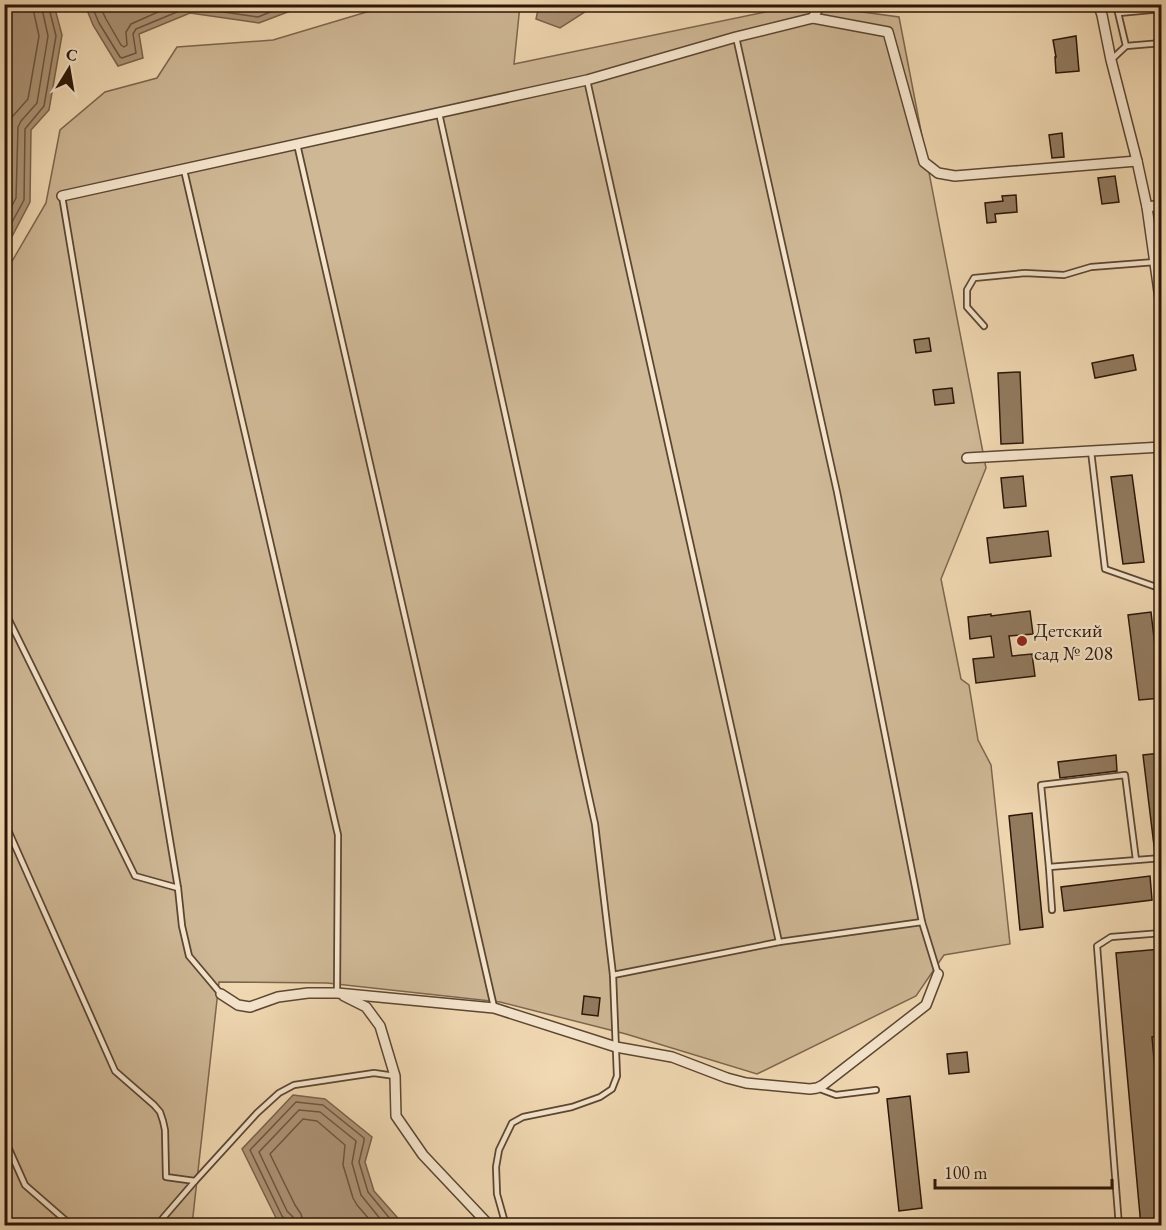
<svg xmlns="http://www.w3.org/2000/svg" width="1166" height="1230" font-family="'EB Garamond',serif">
<style>
.green{fill:#cfb896;stroke:#7d664e;stroke-width:1.5}
.water{fill:#ae9679;stroke:#7a624b;stroke-width:1.5}
.lines{fill:none;stroke-linecap:round;stroke-linejoin:round}
.shore{stroke:#6c5640;stroke-width:1.5}
.building{fill:#927b60;stroke:#2b1507;stroke-width:1.5}
.service-casing{stroke:#5c4632;stroke-width:8}
.minor-casing{stroke:#5c4632;stroke-width:12}
.service{stroke:#f6e6ce;stroke-width:4.5}
.minor{stroke:#f6e6ce;stroke-width:9}
.poi-dot{fill:#8f2418;stroke:#f6e6ce;stroke-width:2}
.labels{text-anchor:middle;stroke-width:4.5;stroke-linejoin:round;paint-order:stroke}
.poi-label{font-size:20px;fill:#2b1507;stroke:#f6e6ce;text-anchor:start}
</style>
<rect width="100%" height="100%" fill="#f1d9b3"/>
<filter id="stains"><feTurbulence type="fractalNoise" baseFrequency=".00333" numOctaves="4"/><feColorMatrix values="0 0 0 0 .2 0 0 0 0 .09 0 0 0 0 .02 0 0 0 .5 -.17"/></filter>
<radialGradient id="worn" r=".72"><stop offset=".6" stop-color="#630" stop-opacity="0"/><stop offset="1" stop-color="#630" stop-opacity=".3"/></radialGradient>
<!-- green -->
<path class="green" d="M390,5H520L514,64L799,5H811L899,17L986,468L941,579L961,679L969,685L978,740L991,765L1010,944L944,955L916,996L757,1074L626,1034L500,1002L327,983L219,982L192,1225L5,1226L4,275L46,203L60,130L105,92L157,78L177,47L273,40Z"/>
<!-- water -->
<g class="water">
<path d="M5,4L54,5L62,35L49,110L31,130L30,202L5,250Z"/>
<path d="M85,5H306L259,23L190,13L139,34L143,58L118,66L93,25Z"/>
<path d="M539,5V4L592,5L591,8L560,28L536,19Z"/>
<path d="M293,1095L325,1099L372,1137L365,1162L374,1191L404,1225L288,1226L278,1222L242,1149Z"/>
</g>
<g class="lines">
<!-- shore -->
<g class="shore">
<path d="M91,4L99,23L120,57L122,58L136,53L133,34L136,29L189,7L258,17L290,4"/>
<path d="M99,4L106,19L121,45L124,47L127,45L126,32L131,24L176,4"/>
<path d="M4,201L7,196L9,127L12,117L28,99L39,36L32,4"/>
<path d="M4,221L16,198L18,127L21,121L37,103L48,36L41,4"/>
<path d="M4,237L24,200L25,129L44,106L56,36L48,4"/>
<path d="M287,1226L286,1220L282,1216L250,1150L296,1102L323,1105L364,1138V1141L359,1162L368,1192L396,1226"/>
<path d="M295,1226L293,1217L287,1211L259,1152L299,1110L320,1112L356,1141L352,1163L361,1195L386,1226"/>
<path d="M304,1226L301,1214L295,1205L270,1154L303,1119L317,1121L345,1145L343,1165L353,1198L357,1205L375,1226"/>
</g>
</g>
<!-- building -->
<g class="building">
<path d="M1076,36L1079,71L1056,73L1055,57H1056L1053,40Z"/>
<path d="M1062,133L1064,157L1052,158L1049,135Z"/>
<path d="M1115,176L1119,202L1102,204L1098,178Z"/>
<path d="M1016,195L1017,212L995,214L996,222L987,223L985,203L1003,201L1002,196Z"/>
<path d="M929,338L931,351L916,353L914,340Z"/>
<path d="M1133,355L1136,370L1095,378L1092,363Z"/>
<path d="M1020,372L1023,443L1001,444L998,373Z"/>
<path d="M952,388L954,403L935,405L933,390Z"/>
<path d="M1132,475L1144,562L1123,564L1111,477Z"/>
<path d="M1023,476L1026,506L1004,508L1001,478Z"/>
<path d="M1048,531L1051,556L990,563L987,538Z"/>
<path d="M1030,611L1033,634L1009,636L1012,656L1032,654L1035,676L976,683L973,659L994,657L991,636L970,639L968,617L991,614V616Z"/>
<path d="M1151,612L1161,698L1139,700L1128,615Z"/>
<path d="M1161,753V854H1155L1143,755Z"/>
<path d="M1116,755L1117,771L1060,778L1058,762Z"/>
<path d="M1032,813L1043,927L1020,930L1009,816Z"/>
<path d="M1150,876L1152,900L1064,911L1061,887Z"/>
<path d="M1161,949V1036L1152,1037L1161,1137V1226H1141L1116,953Z"/>
<path d="M584,996L600,998L598,1016L582,1014Z"/>
<path d="M967,1052L969,1072L949,1074L947,1054Z"/>
<path d="M910,1096L922,1208L899,1211L887,1099Z"/>
</g>
<g class="lines">
<defs>
<g id="service">
<path d="M1119,13L1162,9"/>
<path d="M736,37L837,492L922,922L938,974"/>
<path d="M1126,46L1162,43"/>
<path d="M1111,60L1126,46L1116,4"/>
<path d="M587,80L779,942"/>
<path d="M439,113L595,824L613,975L617,1076L612,1089L600,1097L572,1107L523,1117L512,1123L499,1150L496,1167L497,1194L506,1226"/>
<path d="M297,144L494,1007"/>
<path d="M184,170L338,835L337,993"/>
<path d="M62,196L178,888L182,926L189,956L221,994"/>
<path d="M984,326L967,307V290L974,278L1025,273L1064,275L1091,267L1155,262"/>
<path d="M1091,451L1105,569L1162,589"/>
<path d="M4,610L135,876L178,888"/>
<path d="M4,821L115,1071L154,1105L160,1112L163,1121L165,1130L166,1177L195,1181L163,1218L159,1226"/>
<path d="M1136,860L1125,775L1041,785L1049,867L1162,858"/>
<path d="M1049,867L1052,910"/>
<path d="M613,975L779,942L922,922"/>
<path d="M817,1088L836,1095L876,1090"/>
<path d="M4,1138L25,1185L72,1226"/>
<path d="M195,1181L257,1113L279,1093L294,1085L374,1073L395,1076"/>
<path d="M1119,1226L1097,946L1111,937L1162,933"/>
</g>
<g id="minor">
<path d="M1098,4L1102,15L1111,60L1137,161L1147,207L1162,313"/>
<path d="M813,18L820,4"/>
<path d="M62,196L587,80L736,37L813,18L888,32L924,162L938,173L955,176L1137,161"/>
<path d="M1147,207L1162,205"/>
<path d="M967,458L1162,447"/>
<path d="M221,994L238,1005L250,1007L278,997L308,993H337L494,1008L616,1047L672,1057L727,1078L746,1083L810,1089L817,1088L823,1085L926,1005L938,974"/>
<path d="M344,996L366,1007L380,1026L395,1076L396,1116L423,1155L490,1226"/>
</g>
</defs>
<!-- service casing -->
<use href="#service" class="service-casing"/>
<!-- minor casing -->
<use href="#minor" class="minor-casing"/>
<!-- service -->
<use href="#service" class="service"/>
<!-- minor -->
<use href="#minor" class="minor"/>
</g>
<!-- markers -->
<circle class="poi-dot" cx="1022" cy="641" r="6"/>
<g class="labels">
<!-- poi labels -->
<g class="poi-label">
<text x="1034" y="637">Детский<tspan x="1034" dy="23">сад № 208</tspan></text>
</g>
</g>
<!-- margin -->
<rect width="1166" height="1230" fill="none" stroke="#f1d9b3" stroke-width="24"/>
<rect x="6" y="6" width="1154" height="1218" fill="none" stroke="#2b1507" stroke-width="3"/>
<rect x="12" y="12" width="1142" height="1206" fill="none" stroke="#2b1507" stroke-width="1.5"/>
<!-- north arrow -->
<g transform="translate(69 69) rotate(11)" stroke="#f6e6ce" stroke-width="4.5" paint-order="stroke">
<path d="M0-4.5L10 22L0 15L-10 22Z" fill="#2b1507"/>
<text y="-9" font-size="16" font-weight="bold" text-anchor="middle" fill="#2b1507">С</text>
</g>
<!-- scale -->
<path d="M935 1179v9h177v-9" fill="none" stroke="#2b1507" stroke-width="3"/>
<text x="944" y="1179" font-size="18" fill="#2b1507" stroke="#f6e6ce" stroke-width="4.5" paint-order="stroke">100 m</text>
<rect width="100%" height="100%" filter="url(#stains)"/>
<rect width="100%" height="100%" fill="url(#worn)"/>
</svg>
